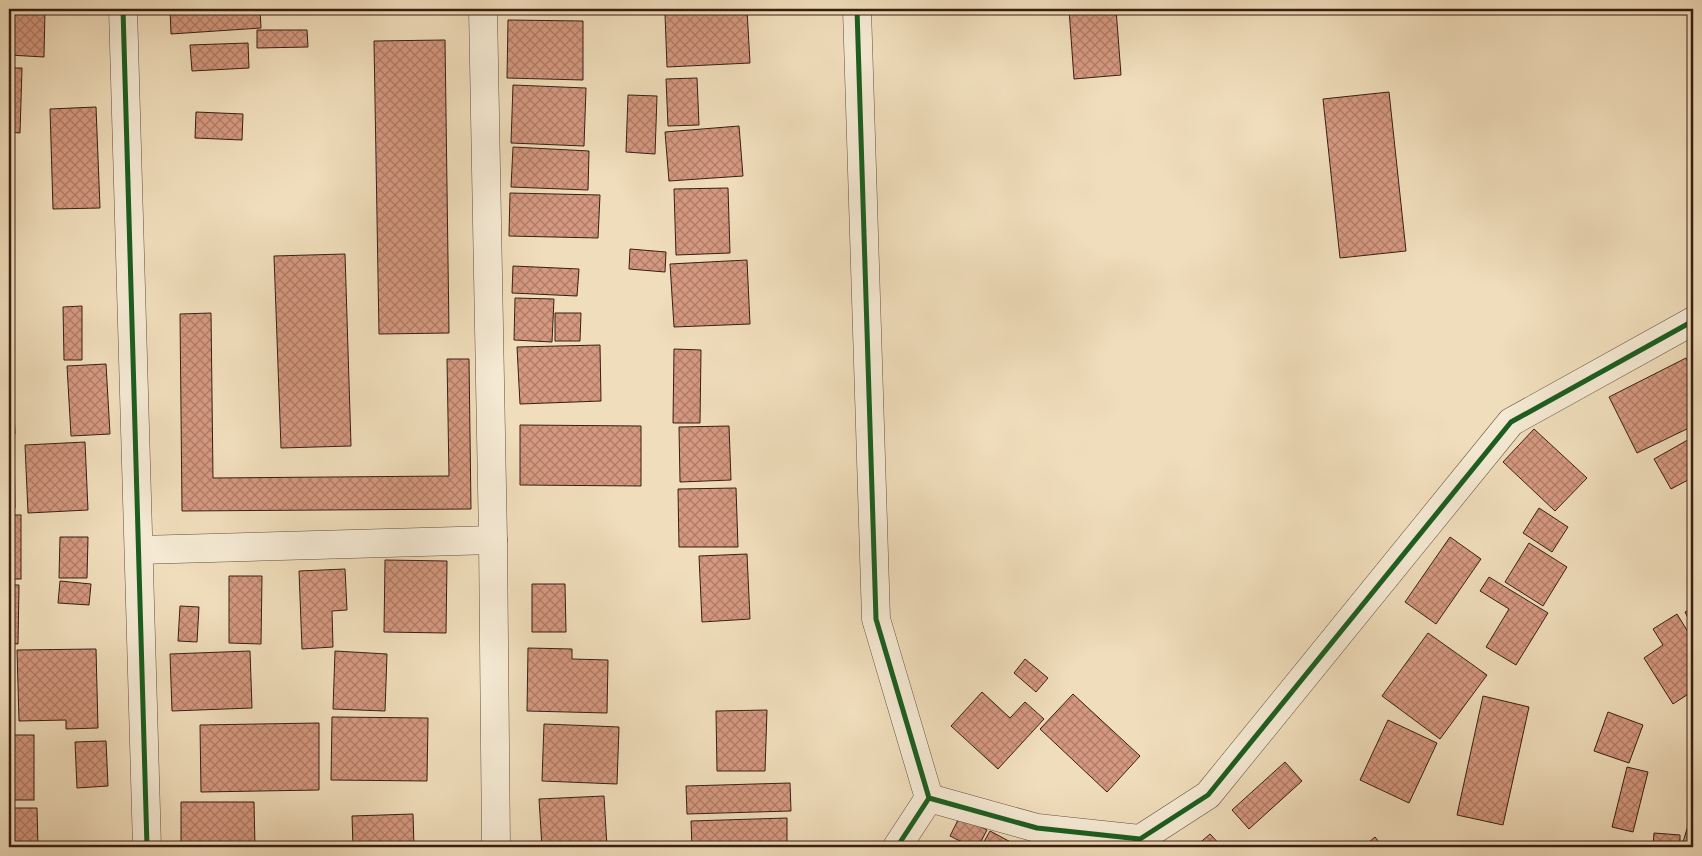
<svg xmlns="http://www.w3.org/2000/svg" width="1702" height="856" font-family="'IM FELL DW Pica',serif">
<style>
.building{fill:url(#building-cross-hatch);stroke:#381f11}
.lines{fill:none;stroke-linecap:round;stroke-linejoin:round}
.minor-casing{stroke:#664e3c;stroke-width:29}
.minor{stroke:#f5e9d3;stroke-width:28}
.cycleway-casing{stroke:#f5e9d3;stroke-width:8}
.cycleway{stroke:#1b5e20;stroke-width:5}
</style>
<defs>
<pattern id="building-cross-hatch" width="8" height="8" patternUnits="userSpaceOnUse" patternTransform="scale(1.25)"><rect width="8" height="8" fill="#d59880"/><path d="M0 0l8 8M0 8l8-8" fill="none" stroke="#ae7b67"/></pattern>
</defs>
<rect width="100%" height="100%" fill="#f0ddbb"/>
<filter id="stains"><feTurbulence type="fractalNoise" baseFrequency=".004" numOctaves="4"/><feColorMatrix values="0 0 0 0 .2 0 0 0 0 .09 0 0 0 0 .02 0 0 0 .5 -.17"/></filter>
<radialGradient id="worn" r=".72"><stop offset=".6" stop-color="#630" stop-opacity="0"/><stop offset="1" stop-color="#630" stop-opacity=".3"/></radialGradient>
<!-- building -->
<g class="building">
<path d="M9,9H45L44,57L9,55Z"/>
<path d="M170,9H260L261,28L171,34Z"/>
<path d="M1069,9H1116L1121,75L1074,79Z"/>
<path d="M747,10L750,63L667,67L665,14Z"/>
<path d="M508,20L583,21V80L507,78Z"/>
<path d="M257,30H307L308,47L257,48Z"/>
<path d="M445,40L449,333L379,334L374,41Z"/>
<path d="M248,43L249,68L192,71L190,45Z"/>
<path d="M9,68H22L20,133L9,132Z"/>
<path d="M697,78L699,125L668,126L666,79Z"/>
<path d="M513,85L586,88L584,146L511,143Z"/>
<path d="M1389,92L1406,251L1340,258L1323,99Z"/>
<path d="M628,95L657,96L655,154L626,152Z"/>
<path d="M96,107L100,208L53,209L50,109Z"/>
<path d="M196,112L243,114L242,140L195,138Z"/>
<path d="M739,126L743,176L669,181L665,132Z"/>
<path d="M513,147L589,151L588,190L511,187Z"/>
<path d="M728,188L730,253L676,255L674,189Z"/>
<path d="M510,193L600,195L598,238L509,236Z"/>
<path d="M630,249L666,252L665,272L629,269Z"/>
<path d="M345,254L351,446L281,448L274,256Z"/>
<path d="M747,260L750,324L674,327L670,264Z"/>
<path d="M513,266L579,269L577,296L512,293Z"/>
<path d="M515,298L554,299L552,342L514,340Z"/>
<path d="M82,306V360H64L63,307Z"/>
<path d="M211,313L213,478L449,476L447,359H469L471,509L182,511L180,314Z"/>
<path d="M555,313H581L580,341H555Z"/>
<path d="M1693,327V350L1683,334Z"/>
<path d="M600,345L601,401L520,404L517,347Z"/>
<path d="M674,349L701,350L700,423H673Z"/>
<path d="M1686,358L1693,373V426L1637,453L1609,397Z"/>
<path d="M106,364L110,434L71,436L67,366Z"/>
<path d="M9,387H13L15,434L9,435Z"/>
<path d="M520,425L641,426V486L520,485Z"/>
<path d="M729,426L731,480L680,482L679,427Z"/>
<path d="M1534,429L1587,478L1555,511L1503,462Z"/>
<path d="M1693,437V486L1692,487L1688,480L1671,489L1654,459Z"/>
<path d="M9,440H14L15,508H9Z"/>
<path d="M85,442L88,510L28,513L25,445Z"/>
<path d="M736,488L738,547H679L678,489Z"/>
<path d="M1539,508L1568,527L1552,552L1523,533Z"/>
<rect x="9" y="515" width="12" height="64"/>
<path d="M60,537H88L87,578H59Z"/>
<path d="M1450,537L1481,559L1436,624L1405,602Z"/>
<path d="M1529,543L1567,567L1543,606L1505,582Z"/>
<path d="M747,554L750,619L702,622L699,556Z"/>
<path d="M385,560L447,561L446,633L384,632Z"/>
<path d="M345,569L347,610L332,611L333,647L302,649L299,571Z"/>
<path d="M229,576H262L261,644L229,643Z"/>
<path d="M1489,577L1548,613L1516,665L1486,647L1509,609L1480,591Z"/>
<path d="M60,581L91,584L89,605L58,603Z"/>
<path d="M532,584H565L566,632H532Z"/>
<path d="M9,585H19L18,644L9,643Z"/>
<path d="M180,606L199,607L197,642L178,641Z"/>
<path d="M1693,608V628L1685,612Z"/>
<path d="M1677,614L1693,640V691L1673,704L1644,658L1663,645L1653,629Z"/>
<path d="M1428,633L1487,675L1440,739L1382,696Z"/>
<path d="M528,648L572,649V659L608,660L607,713L527,711Z"/>
<path d="M96,649L98,728L66,729V720L19,721L17,650Z"/>
<path d="M250,651L252,708L172,711L170,654Z"/>
<path d="M335,651L387,654L385,711L333,709Z"/>
<path d="M1025,659L1048,678L1036,692L1014,673Z"/>
<path d="M982,692L1010,718L1025,702L1044,719L998,769L951,726Z"/>
<path d="M1073,694L1140,756L1107,792L1040,729Z"/>
<path d="M1483,696L1529,707L1503,825L1457,815Z"/>
<path d="M767,710L765,771H717L716,711Z"/>
<path d="M1608,712L1643,725L1629,763L1594,751Z"/>
<path d="M332,717L428,718L427,781L331,780Z"/>
<path d="M1388,720L1437,743L1409,803L1360,780Z"/>
<path d="M319,723V790L201,792L200,725Z"/>
<path d="M544,724L619,727L617,784L542,781Z"/>
<rect x="9" y="735" width="25" height="65"/>
<path d="M106,741L108,786L77,788L75,742Z"/>
<path d="M1285,762L1302,781L1249,829L1232,810Z"/>
<path d="M1627,767L1648,772L1633,832L1612,827Z"/>
<path d="M790,783L791,811L687,814L686,786Z"/>
<path d="M604,796L607,847H542L539,799Z"/>
<path d="M181,802H254L255,847H181Z"/>
<path d="M9,808H37L38,847H9Z"/>
<path d="M1693,809V845L1683,842Z"/>
<path d="M413,814L414,847H353L352,816Z"/>
<path d="M960,816L987,830L978,847H972L950,836Z"/>
<path d="M787,818V847H692L691,821Z"/>
<path d="M990,831L1020,847H981Z"/>
<path d="M1654,833L1680,835V847H1653Z"/>
<path d="M1210,834L1222,847H1195Z"/>
<path d="M1375,837L1383,847H1363Z"/>
</g>
<g class="lines">
<defs>
<g id="minor">
<path d="M123,9L147,847"/>
<path d="M483,9L493,540L496,847"/>
<path d="M857,9L876,619L929,798L897,847"/>
<path d="M139,550L493,540"/>
<path d="M929,798L1037,828L1140,839L1208,795L1511,422L1693,321"/>
</g>
</defs>
<!-- minor casing -->
<use href="#minor" class="minor-casing"/>
<!-- minor -->
<use href="#minor" class="minor"/>
<defs>
<g id="cycleway">
<path d="M123,9L147,847"/>
<path d="M857,9L876,619L929,798L897,847"/>
<path d="M929,798L1037,828L1140,839L1208,795L1511,422L1693,321"/>
</g>
</defs>
<!-- cycleway casing -->
<use href="#cycleway" class="cycleway-casing"/>
<!-- cycleway -->
<use href="#cycleway" class="cycleway"/>
</g>
<!-- margin -->
<rect width="1702" height="856" fill="none" stroke="#f0ddbb" stroke-width="30"/>
<rect x="10" y="10" width="1682" height="836" fill="none" stroke="#381f11" stroke-width="2.5"/>
<rect x="15" y="15" width="1672" height="826" fill="none" stroke="#381f11"/>
<rect width="100%" height="100%" filter="url(#stains)"/>
<rect width="100%" height="100%" fill="url(#worn)"/>
</svg>
